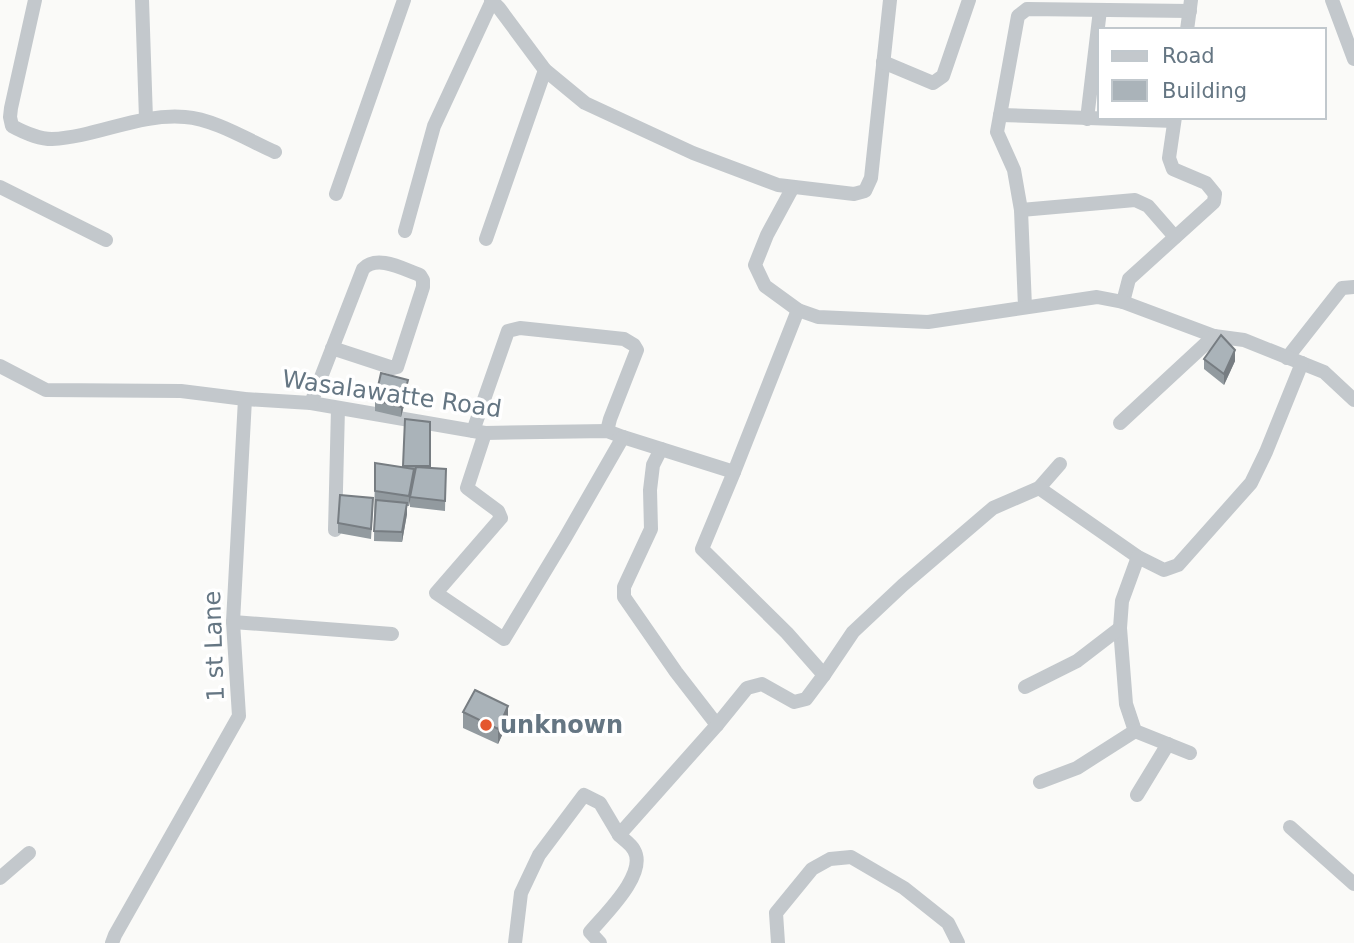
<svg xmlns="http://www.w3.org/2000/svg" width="1354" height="943" font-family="'DejaVu Sans',sans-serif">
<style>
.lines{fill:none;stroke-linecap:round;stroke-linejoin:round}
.street{stroke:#c3c8cc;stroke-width:14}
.wall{fill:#929a9f}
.shaded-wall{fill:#777d82}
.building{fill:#aab3b9;stroke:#777d82;stroke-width:2}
.poi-dot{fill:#e4572e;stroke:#fff;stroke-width:2.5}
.labels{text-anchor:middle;stroke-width:7;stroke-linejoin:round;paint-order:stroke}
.street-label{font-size:24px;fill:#657683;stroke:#fff}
.poi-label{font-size:24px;font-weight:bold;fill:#657683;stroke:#fff;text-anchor:start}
</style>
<rect width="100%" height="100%" fill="#fafaf8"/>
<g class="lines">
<!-- street -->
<g class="street">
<path d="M35,0L11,108L10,117L12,126C23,132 39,139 52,139C97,137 139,113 185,117C214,119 248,140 275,152"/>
<path d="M142,0L146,119"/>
<path d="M491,0L499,8L545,70L585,103L693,153L778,185L854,194L865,191L871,178L890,0"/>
<path d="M1332,0L1354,59"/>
<path d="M1187,30L1191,0"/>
<path d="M883,62L933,83L943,76L969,0"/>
<path d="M1000,115L1174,121"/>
<path d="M1087,119L1100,10"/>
<path d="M0,187L106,240"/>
<path d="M793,187L767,235L755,265L765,286L798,310"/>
<path d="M336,194L404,0"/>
<path d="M1021,210L1135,200L1148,206L1175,237"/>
<path d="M405,231L434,126L492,1"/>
<path d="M486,239L545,70"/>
<path d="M1123,302L1129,279L1214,202L1215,194L1206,183L1173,169L1169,158L1175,117"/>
<path d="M1025,307L1021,210L1014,170L997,132L1018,16L1027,9L1190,11"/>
<path d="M1287,358L1342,288L1354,287"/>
<path d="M0,366L46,390L181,391L245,399L311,403L485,433L607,431L623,437L734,472L798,310L818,317L928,322L1097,297L1123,302L1214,336L1244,340L1324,372L1354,400"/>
<path d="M311,403L363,269C377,254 403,269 420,275L423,280V287L397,367L393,368L332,348"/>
<path d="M1120,423L1214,336"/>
<path d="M473,431L508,331L520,328L624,339L634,345L637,350L610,419L607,431"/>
<path d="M485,433L467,488L498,511L501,518L436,593L504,639L565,538L623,437"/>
<path d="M661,449L653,465L650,490L651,529L624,587V597L676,672L717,725"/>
<path d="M734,472L702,549L787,633L824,675L853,632L903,585L993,508L1039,488L1060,464"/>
<path d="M1039,488L1138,557L1164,570L1178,565L1251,483L1266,452L1302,363"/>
<path d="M335,530L338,408"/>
<path d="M1138,557L1122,601L1120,628L1126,704L1135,731L1190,753"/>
<path d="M233,622L392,634"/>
<path d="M1025,687L1077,661L1120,628"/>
<path d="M1040,782L1077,768L1135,731"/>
<path d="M1137,795L1168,744"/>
<path d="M1290,827L1354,884"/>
<path d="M0,878L29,853"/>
<path d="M112,943L115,935L239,716L233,622L245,399"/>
<path d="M515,943L521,893L539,855L584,795L600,803L619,835L717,725L747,688L762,684L794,702L806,699L824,675"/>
<path d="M600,943L590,932C604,915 648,874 634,850C631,844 623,839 619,835"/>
<path d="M778,943L776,913L812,869L830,859L851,857L904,888L948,923L958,943"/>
</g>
</g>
<!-- wall -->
<g class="wall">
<path d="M1204,359L1235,361L1224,385L1204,369Z"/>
<path d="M408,390L401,417L375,411V400Z"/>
<path d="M405,419L430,422V468L446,469L445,511L410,507V498L409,506H407V514L402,542L374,541L375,463L403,467Z"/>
<path d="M373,508L371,539L338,533V523Z"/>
<path d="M463,712L508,722L498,744L463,728Z"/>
</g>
<!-- shaded-wall -->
<g class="shaded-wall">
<path d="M1235,350V361L1224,385V374Z"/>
<path d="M408,380V390L401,417V407Z"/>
<path d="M414,469V479L409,506V496Z"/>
<path d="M407,503V514L402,542V532Z"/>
<path d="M508,706V722L498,744V729Z"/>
</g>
<!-- building -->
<g class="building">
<path d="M1221,335L1235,350L1224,374L1204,359Z"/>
<path d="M381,373L408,380L401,407L375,400Z"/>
<path d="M405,419L430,422V466H403Z"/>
<path d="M375,463L414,469L409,496L375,491Z"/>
<path d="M416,467L446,469L445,501L410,497Z"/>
<path d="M340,495L373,498L371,529L338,523Z"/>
<path d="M376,500L407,503L402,532L374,531Z"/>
<path d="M475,690L508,706L498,729L463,712Z"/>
</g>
<!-- markers -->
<circle class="poi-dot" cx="486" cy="725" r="7"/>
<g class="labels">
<!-- street labels -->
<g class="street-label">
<text transform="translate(392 394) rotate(8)" y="8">Wasalawatte Road</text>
<text transform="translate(214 646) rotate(-92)" y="8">1 st Lane</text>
</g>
<!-- poi labels -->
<g class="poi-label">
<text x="500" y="733">unknown</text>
</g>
</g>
<!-- legend -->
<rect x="1098" y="28" width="228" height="91" fill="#ffffff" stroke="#c1c8cd" stroke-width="2"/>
<rect x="1112" y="51" width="35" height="10" fill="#c3c8cc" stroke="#c1c8cd" stroke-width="2"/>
<text x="1162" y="63" font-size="21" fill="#657683">Road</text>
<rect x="1112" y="80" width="35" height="21" fill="#aab3b9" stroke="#c1c8cd" stroke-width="2"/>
<text x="1162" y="98" font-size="21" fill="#657683">Building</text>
</svg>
